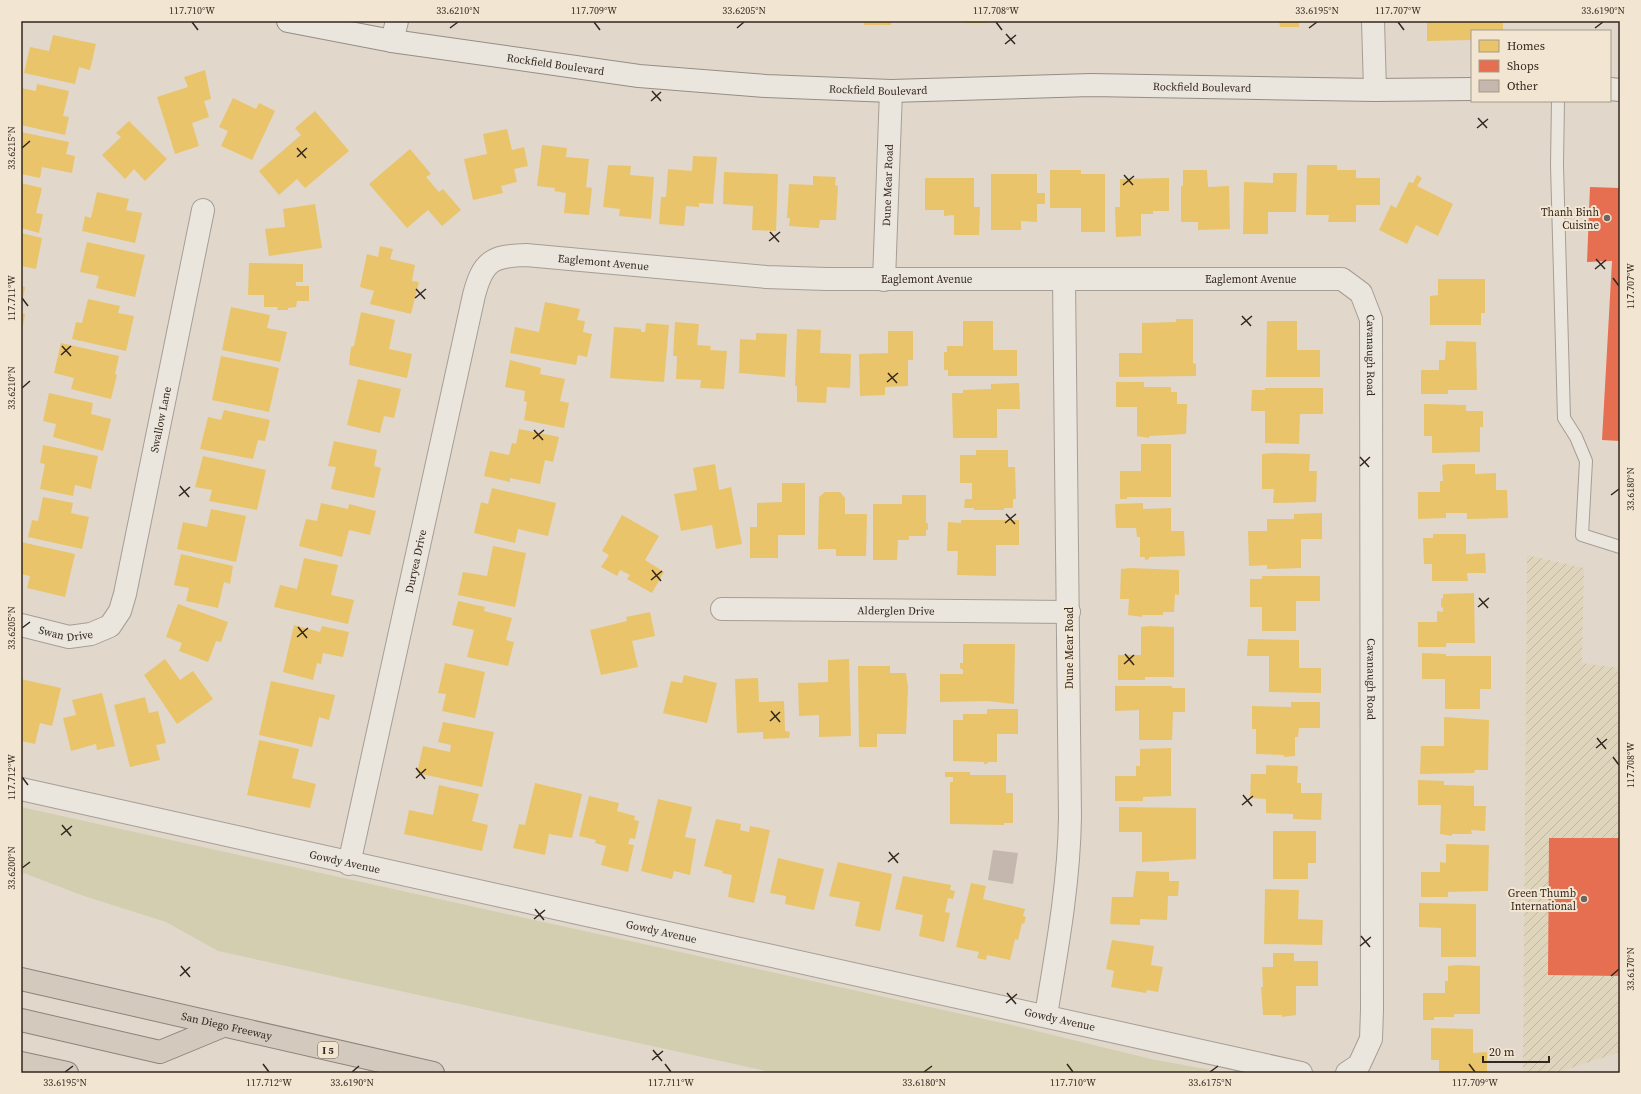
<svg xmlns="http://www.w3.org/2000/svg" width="1641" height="1094" font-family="'Source Serif 4',serif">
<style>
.farmland{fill:url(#farmland-furrows)}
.grass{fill:#d2ceaf}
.homes{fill:#e9c46a}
.shops{fill:#e76f51}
.building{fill:#c4b7ad}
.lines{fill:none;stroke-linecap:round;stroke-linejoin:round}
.service-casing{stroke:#a69e95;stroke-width:14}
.minor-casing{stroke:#a69e95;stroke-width:24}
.secondary-casing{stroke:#968d85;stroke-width:24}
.motorway-casing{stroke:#8c847b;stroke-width:24}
.service{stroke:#eae5dd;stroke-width:12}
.minor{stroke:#eae5dd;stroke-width:22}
.secondary{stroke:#eae5dd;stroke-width:22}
.motorway{stroke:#d4c9bd;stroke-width:22}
.ticks{fill:none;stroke:#33271e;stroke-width:1.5}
.poi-dot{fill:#70655b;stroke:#f2e6d2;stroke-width:1.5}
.labels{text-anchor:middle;stroke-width:4;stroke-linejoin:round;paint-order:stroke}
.shield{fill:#f2e6d2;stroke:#6c6054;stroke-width:1}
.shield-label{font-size:10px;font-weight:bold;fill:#33271e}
.street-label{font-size:11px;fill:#33271e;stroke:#f2e6d2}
.poi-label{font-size:11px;fill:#33271e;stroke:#f2e6d2;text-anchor:end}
.neatline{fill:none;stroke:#33271e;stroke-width:1.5}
.ticks-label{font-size:10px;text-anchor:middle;fill:#33271e}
</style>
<defs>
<pattern id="farmland-furrows" width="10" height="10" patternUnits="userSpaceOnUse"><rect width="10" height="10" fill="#dfd5bd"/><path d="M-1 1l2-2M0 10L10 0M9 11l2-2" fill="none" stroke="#c0b7a2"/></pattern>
</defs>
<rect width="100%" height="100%" fill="#e1d8cb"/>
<!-- farmland -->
<path class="farmland" d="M1527,555L1584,568L1582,663L1620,668V1052L1556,1073H1523Z"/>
<!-- grass -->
<path class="grass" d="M21,807L1016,1026L1151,1059L1227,1073H775L218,951L166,922L84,896L21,872Z"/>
<!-- homes -->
<g class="homes">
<rect x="864" y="21" width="27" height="4"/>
<rect x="964" y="21" width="24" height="2"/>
<path d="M1279,21H1299V27H1280Z"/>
<path d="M1427,21H1503V31H1472V40L1427,41Z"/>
<path d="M53,35L96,44L90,70L79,67L75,84L24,73L30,47L49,51Z"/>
<path d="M205,70L211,99L204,101L209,117L192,123L199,146L175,154L157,97L188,87L184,77Z"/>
<path d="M37,84L69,91L63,116L69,117L65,135L21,125V88L36,91Z"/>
<path d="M233,98L256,109L259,103L275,111L252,160L221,146L228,131L219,127Z"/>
<path d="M315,111L349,151L305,188L297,179L279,195L259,171L301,135L295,128Z"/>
<path d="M129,121L167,159L145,181L134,169L125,179L102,155L121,137L116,133Z"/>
<path d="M507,129L512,150L524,147L528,166L514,169L517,182L501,186L503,193L473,200L464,159L487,154L483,134Z"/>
<path d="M21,132L69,142L66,154L75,156L72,173L42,167L40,178L21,174Z"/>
<path d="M542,145L567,148L566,157L589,159L586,187L592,188L589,215L564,213L566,193L554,191L555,188L537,186Z"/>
<path d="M410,149L431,174L426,177L439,192L443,189L461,210L442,226L428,210L407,228L369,184Z"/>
<path d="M693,156L717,157L713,204L699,203V207L686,206L684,226L659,224L661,197H666L668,169L692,171Z"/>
<path d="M608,165L631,166L630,175L654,177L651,219L619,216L620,209L603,207Z"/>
<path d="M1307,165H1337V170H1356V178H1380V205H1356V222H1328L1329,215H1306Z"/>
<path d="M1050,170H1081V174H1105V232H1081V208H1050Z"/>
<path d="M1183,170H1207L1208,187L1229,186L1230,229L1198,230V222H1181V186H1183Z"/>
<path d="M724,172L778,174L776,231L752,230L753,206L723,204Z"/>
<path d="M1273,173H1297L1296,212H1268V234H1243L1244,182L1273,183Z"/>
<path d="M991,174H1037V193H1045V204H1037V222L1021,221V230H991Z"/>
<path d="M1417,175L1422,178L1417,186L1453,204L1438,236L1416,225L1407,244L1379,230L1391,205L1396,208L1409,182L1413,183Z"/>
<path d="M813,176L836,177L835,185L838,186L836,220H820L819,228L789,226L790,218H787L789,184L813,185Z"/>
<path d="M925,178H974V207H980L979,235H954V215L944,216V210H925Z"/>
<path d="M1169,178V211H1153V214H1141V236L1116,237L1115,207H1120V179Z"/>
<path d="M21,183L42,188L36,213L43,214L39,233L21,228Z"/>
<path d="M97,192L129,199L126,210L142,213L135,243L82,231L85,216L91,218Z"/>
<path d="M315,204L322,248L269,256L265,229L285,227L283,209Z"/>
<path d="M21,233L42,238L36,269L21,266Z"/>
<path d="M87,242L145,255L135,297L96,288L99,276L80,272Z"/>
<path d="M380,246L393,249L390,259L415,265L412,281L419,282L411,314L370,304L374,291L360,287L367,254L378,257Z"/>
<path d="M249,263L303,264V282H296V286H309V301H297L296,307L288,308V310H277L278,307H264V295H248Z"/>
<path d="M1438,279H1485V313H1481V325H1430V296L1438,295Z"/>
<path d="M21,286L25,287L22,303H21Z"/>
<path d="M88,299L120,306L118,313L134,316L126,351L72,339L76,322L82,323Z"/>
<path d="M545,302L580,309L577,320L585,321L583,332L592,334L587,357L578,355L576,365L510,353L515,327L539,332Z"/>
<path d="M231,307L270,315L267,328L287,332L280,362L222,350Z"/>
<path d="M361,312L395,320L389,349L412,354L407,378L349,365L351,347L354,346Z"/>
<path d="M21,313L25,314L22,331H21Z"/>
<path d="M1176,319H1193V363L1196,364V376L1119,377V353H1142V323L1176,322Z"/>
<path d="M963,321H993V350H1017V376H948V370H944V352H947V346H963Z"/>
<path d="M1267,321H1297V350H1320V377H1266Z"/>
<path d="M675,322L699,324L697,345L711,346L710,350L727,351L724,389L700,388L701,380L676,379L677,356H673Z"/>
<path d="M646,323L669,325L664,382L610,378L614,327L641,329V332H645Z"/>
<path d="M797,329L821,330L820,353L851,354L850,388L827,387L826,403L797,402V386H795Z"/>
<path d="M888,331H913V360H908V386L885,387V395L860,396L859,354L888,353Z"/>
<path d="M756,333L787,334L785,377L739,373L740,339L756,340Z"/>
<path d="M1446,341L1476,342L1477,390H1448V394H1421V370H1439V360H1445Z"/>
<path d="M61,343L119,356L115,374L117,375L111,399L71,389L74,378L54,373Z"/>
<path d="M221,356L279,368L269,412L212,400Z"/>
<path d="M510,360L541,368L540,374L565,379L560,401L569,403L564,428L524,420L527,402L524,401L525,391L505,387Z"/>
<path d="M358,379L401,389L394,418L384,416L380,433L347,425Z"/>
<path d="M1116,382H1144V387H1171V392H1177V404H1187L1186,434L1149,436V438L1137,436V407H1116Z"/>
<path d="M1019,383L1020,409H997V438H953L952,393H963V390L991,389V384Z"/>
<path d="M1265,388H1323V414H1300L1299,444L1265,443V411H1251L1252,390H1265Z"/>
<path d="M49,393L93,403L91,414L111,419L103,451L53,437L56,424L43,421Z"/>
<path d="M1424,404L1466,405V411H1483V427H1480V452L1432,453V436H1424Z"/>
<path d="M224,410L270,420L265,441L258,440L253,459L200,449L208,417L221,420Z"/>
<path d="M519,429L559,437L553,462L545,460L540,484L510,478V482L484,476L490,451L509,455L512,443L516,444Z"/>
<path d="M334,441L377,450L374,466L381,468L374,498L331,489L336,467L328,466Z"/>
<path d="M1141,444H1171V497H1127V499H1120V471H1141Z"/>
<path d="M43,445L98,456L91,489L75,485L73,496L40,489L45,464L40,463Z"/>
<path d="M976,450H1008V467H1015L1016,499H1013V508H1004V510H974V508H964L965,499H972V483H960V455H976Z"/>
<path d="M1275,453L1310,454L1309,471H1317L1316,502L1273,503L1274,489H1262V454Z"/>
<path d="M203,456L266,470L257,510L209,501L212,490L195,487Z"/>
<path d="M715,464L719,490L731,487L742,544L716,549L712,525L681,531L674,494L697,490L693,468Z"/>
<path d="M1448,464H1475V474L1496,473V490H1507L1508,518L1467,519V513H1446V518L1418,519V492H1440V481H1443L1442,465Z"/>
<path d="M782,483H805V535H778V558H750V527H757V503L782,502Z"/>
<path d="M492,488L556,503L548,536L518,529L515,543L474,533L481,502L488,504Z"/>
<path d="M825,492H840L845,498V514H867L866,556H836V549H818L819,497Z"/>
<path d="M902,495H926V523H928V530H926V536H909V540H898L897,560H873V504H902Z"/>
<path d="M43,497L73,503L71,513L89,517L82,549L28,537L32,520L38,521Z"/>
<path d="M321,503L348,509L349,504L376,511L370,535L349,530L342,557L299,546L306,519L317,521Z"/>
<path d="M1143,503V509L1171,508V531H1184L1185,556L1149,557V559L1145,560V557H1140V537H1137L1136,528H1116L1115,504Z"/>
<path d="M211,509L246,516L236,562L177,549L183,522L207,527Z"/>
<path d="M1322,513V539H1301V568L1267,569V565L1249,566L1248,531H1267V519H1294V514Z"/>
<path d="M622,515L659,536L645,560L664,572L652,593L627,579L630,575L620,570L617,576L601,567L609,555L602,551Z"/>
<path d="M961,520H1019V545H996V576L957,575L958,551H947L948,522L961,523Z"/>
<path d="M1433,534H1466V554L1485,553L1486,573H1467L1468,581H1432V564H1424L1423,538H1433Z"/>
<path d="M21,542L75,554L65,597L27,588L30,576L21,574Z"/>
<path d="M493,546L526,553L515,607L458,595L463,572L487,576Z"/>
<path d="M181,554L233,566L230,584L224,582L218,608L186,601L189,588L174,585Z"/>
<path d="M304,558L338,565L331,595L354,600L348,624L274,607L280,585L297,589Z"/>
<path d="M1130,568L1179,570V595L1175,594L1174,612H1163V615H1142V617L1128,615L1129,599H1120L1121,569Z"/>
<path d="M1262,576H1320V601H1296V631H1262V607H1250V579H1262Z"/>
<path d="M1474,593L1475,643H1446V647H1418V622H1437V611L1443,612V607L1441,608V598L1443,599V594Z"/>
<path d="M458,601L485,607L484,611L512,618L506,640L514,642L508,666L467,657L474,630L452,625Z"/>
<path d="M178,604L228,622L221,642L216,641L208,662L179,651L182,643L166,637Z"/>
<path d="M650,612L655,636L632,641L638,667L601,675L590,630L627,621L626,617Z"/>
<path d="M294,625L320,632L322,626L349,632L343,657L323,653L321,664L317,663L313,680L283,672Z"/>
<path d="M1149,626L1174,627V677H1145V680H1118V655H1141V627Z"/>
<path d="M1248,639L1299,640V668H1321V693L1269,692V656H1247Z"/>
<path d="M963,644H1015L1014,704L988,701L940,702V674H963V670L960,668V663H963Z"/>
<path d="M1422,653L1446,654V656H1491V689H1480V709H1445V679H1422Z"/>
<path d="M165,659L180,680L193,671L213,699L177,724L144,675Z"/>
<path d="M849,659L851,736L819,737V715L799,716L798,683L828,682V660Z"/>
<path d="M445,663L485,672L475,718L442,711L446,694L438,693Z"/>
<path d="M858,666H890V673H906L908,688L906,734H877V747H859Z"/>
<path d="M684,675L717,683L707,723L663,713L671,681L682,683Z"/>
<path d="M758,678L759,702L784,701L785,731L790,732L789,738L763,739V732L737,733L735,679Z"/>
<path d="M21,679L61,688L52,726L40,723L35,744L21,741Z"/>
<path d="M271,681L335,695L329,720L319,717L312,747L259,735Z"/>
<path d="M1115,686H1172V688H1185V712H1173L1172,740H1139V710L1115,711Z"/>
<path d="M102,693L115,746L97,750L96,744L71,751L63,718L76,715L72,700Z"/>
<path d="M145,697L149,713L158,711L166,743L156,745L160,760L130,767L114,705Z"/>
<path d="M1291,702H1320V728H1299L1298,737H1295V756L1284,757V755L1256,754V729H1252V706L1291,707Z"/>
<path d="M987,709H1018V734H997V762H988L987,764H984V762L953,761V720H963V714H987Z"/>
<path d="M1444,717L1489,720L1488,770H1475L1474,773L1420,774L1421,746H1444Z"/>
<path d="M443,722L494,732L482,787L417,773L423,746L450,752L451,745L438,742Z"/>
<path d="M259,740L299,749L292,778L316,784L310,808L247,795Z"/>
<path d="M1171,748V796L1143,797V801H1115V776H1136V766H1140V749Z"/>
<path d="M1266,765L1298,766L1297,783H1301V793H1322L1321,820L1293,819V814L1266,813V799L1250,798L1251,774H1266Z"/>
<path d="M945,772H970V775H1006V793H1013V823H1004V825L950,824V782H953V777H945Z"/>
<path d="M1418,780L1444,781V785L1474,786V806H1486L1485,831L1471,830L1472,834H1452V836L1440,834L1441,805H1418Z"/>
<path d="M535,783L582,794L572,838L549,834L545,855L513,848L519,824L525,825Z"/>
<path d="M439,785L479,794L472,821L488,825L482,851L404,834L409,810L433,815Z"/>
<path d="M589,796L619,803L617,811L635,816L634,820L639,821L635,839L630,838L628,844L634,845L628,872L601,865L606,846L595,843L596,840L579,836Z"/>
<path d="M658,799L692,807L685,837L696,839L690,875L674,871L672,879L641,871Z"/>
<path d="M1119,807L1196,808V859L1142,862V832H1119Z"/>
<path d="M716,819L741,824L740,830L749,832L750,826L770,830L754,903L728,897L732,875L722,873L723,871L704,866Z"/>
<path d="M1273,831H1316V863H1308V879H1273Z"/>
<path d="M1446,844L1489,845L1488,891L1448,892V897H1421V872H1440V862L1446,863Z"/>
<path d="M778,858L824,869L814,910L785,904L786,896L770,893Z"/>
<path d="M838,862L892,874L880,931L855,926L860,902L829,896Z"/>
<path d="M1136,871L1169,872V881H1179L1178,896H1168L1167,920L1140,919V925L1110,924L1112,897H1133Z"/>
<path d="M903,876L951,885L950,890L955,891L953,899L948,898L945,912L950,913L944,942L919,936L923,915L895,909Z"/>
<path d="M971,883L986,886L983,899L1025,909L1023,916L1026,917L1024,924L1022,923L1018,940L1015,939L1010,960L987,955L986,960L977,958L979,952L956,947Z"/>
<path d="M1265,889L1299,890L1298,919L1323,920L1322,945L1264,944Z"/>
<path d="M1419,903L1476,904V957H1441V928L1419,927Z"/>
<path d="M1112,940L1154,946L1151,965L1163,967L1158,992L1147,990L1146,993L1111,987L1114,971L1106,969Z"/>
<path d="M1273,953H1294V961H1318V986H1296V1015L1282,1017V1015H1263L1261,987H1263L1262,967H1273Z"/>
<path d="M1458,965L1480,966V1014H1454V1017H1434V1020H1423V993H1445V981H1448V966Z"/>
<path d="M1431,1028L1473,1029V1053L1487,1052V1073H1439V1060H1431Z"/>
</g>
<!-- shops -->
<g class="shops">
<path d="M1590,187L1620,188V441L1602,440L1612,261L1587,262Z"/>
<path d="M1549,838H1620L1619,976L1548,975Z"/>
</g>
<!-- building -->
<path class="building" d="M993,850L1018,853L1013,884L988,880Z"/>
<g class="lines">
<defs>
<path id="service" d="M1558,101L1557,165L1564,418L1576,437L1586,461L1582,535L1620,547"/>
<g id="minor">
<path d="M1373,21L1375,90"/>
<path d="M392,41L397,21"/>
<path id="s1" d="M884,280L891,91"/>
<path id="s2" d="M722,609L1069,612"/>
<path id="s3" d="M21,625L69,637L91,634L110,626L120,611L125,594L203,210"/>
<path id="s4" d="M21,789C447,886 875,977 1301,1073"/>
<path id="s5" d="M349,864L474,295C483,261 492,256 526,255L766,277L826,279H1342L1361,293L1371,319L1372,1010L1371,1039L1359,1065L1347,1073"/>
<path d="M1046,1015C1057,949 1069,884 1070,817L1064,279"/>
</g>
<g id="secondary">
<path id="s6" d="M288,21L392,41L639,76L766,86L891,91L1091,85L1375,90L1472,89"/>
<path d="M1610,89L1620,90"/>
</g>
<g id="motorway">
<path id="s7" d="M21,979L433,1073"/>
<path d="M21,1020L160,1052L223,1026"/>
<path d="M21,1063L67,1073"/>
</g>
</defs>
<!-- service casing -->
<use href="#service" class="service-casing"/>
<!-- minor casing -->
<use href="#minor" class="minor-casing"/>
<!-- secondary casing -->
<use href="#secondary" class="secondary-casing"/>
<!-- motorway casing -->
<use href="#motorway" class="motorway-casing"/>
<!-- service -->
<use href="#service" class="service"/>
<!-- minor -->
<use href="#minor" class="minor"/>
<!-- secondary -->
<use href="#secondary" class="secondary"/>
<!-- motorway -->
<use href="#motorway" class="motorway"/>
</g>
<!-- ticks -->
<path class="ticks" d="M192,22L198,30M594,22L600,30M996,22L1002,30M1398,22L1404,30M450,28L458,22M737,28L744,22M1309,28L1317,22M1595,28L1603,22M1006,34L1015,44M1005,44L1016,35M652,91L661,101M651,101L661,92M1478,118L1487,128M1477,128L1488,119M22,148L30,141M297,148L306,158M297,157L307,148M1124,175L1133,185M1123,185L1134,176M770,232L779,242M769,241L780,232M1596,259L1605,269M1595,269L1606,260M1613,278L1619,286M416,289L425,299M22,298L28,306M415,298L426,289M1242,316L1251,326M1241,325L1252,316M62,346L71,356M61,355L71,346M888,373L897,383M887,382L898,373M22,388L30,381M534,430L543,440M533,439L544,430M1360,457L1369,467M1360,466L1370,457M180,486L189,497M1611,495L1619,489M179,496L190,487M1006,514L1015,524M1005,523L1016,514M652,570L661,581M651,580L662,571M1479,598L1488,608M1478,607L1489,598M298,627L307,638M22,628L30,622M297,637L308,628M1125,654L1134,665M1124,664L1134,655M771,711L780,722M770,721L780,712M1597,738L1606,749M1596,748L1607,739M1613,757L1619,765M416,768L425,779M22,777L28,785M416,778L426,769M1243,795L1252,806M1242,805L1253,796M62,825L71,836M61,835L72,826M889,852L898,863M888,862L899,853M22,868L30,862M535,909L544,920M534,919L545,910M1361,936L1370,947M1360,946L1371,937M181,966L190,977M180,976L190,967M1611,976L1619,969M1007,993L1016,1004M1006,1003L1017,994M653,1050L662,1061M652,1060L663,1051M263,1064L269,1072M665,1064L671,1072M1067,1064L1073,1072M1469,1064L1475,1072M65,1072L73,1066M352,1072L359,1066M924,1072L932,1066M1210,1072L1218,1066"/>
<!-- markers -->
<g class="poi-dot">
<circle cx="1607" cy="218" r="4"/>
<circle cx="1584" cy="899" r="4"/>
</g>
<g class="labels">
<!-- shield labels -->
<rect class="shield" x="318" y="1042" width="20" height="16" rx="3"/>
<g class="shield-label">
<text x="328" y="1054">I 5</text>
</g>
<!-- street labels -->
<g class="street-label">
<text dy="4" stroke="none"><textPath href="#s6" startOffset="271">Rockfield Boulevard</textPath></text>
<text dy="4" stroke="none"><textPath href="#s6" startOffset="919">Rockfield Boulevard</textPath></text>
<text dy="4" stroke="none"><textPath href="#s6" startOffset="595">Rockfield Boulevard</textPath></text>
<text dy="4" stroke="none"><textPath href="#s1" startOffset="95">Dune Mear Road</textPath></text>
<text dy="4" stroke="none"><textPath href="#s5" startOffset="734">Eaglemont Avenue</textPath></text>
<text dy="4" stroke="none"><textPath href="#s5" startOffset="1058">Eaglemont Avenue</textPath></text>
<text dy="4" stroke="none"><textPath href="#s5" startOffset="1382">Eaglemont Avenue</textPath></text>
<text dy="4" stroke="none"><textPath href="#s5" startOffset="1561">Cavanaugh Road</textPath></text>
<text dy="4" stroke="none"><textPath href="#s3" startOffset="306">Swallow Lane</textPath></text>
<text dy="4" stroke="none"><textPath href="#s5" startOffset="310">Duryea Drive</textPath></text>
<text dy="4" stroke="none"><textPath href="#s2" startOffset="174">Alderglen Drive</textPath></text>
<text dy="4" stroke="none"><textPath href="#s3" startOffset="46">Swan Drive</textPath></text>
<text transform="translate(1069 648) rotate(-90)" y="4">Dune Mear Road</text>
<text dy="4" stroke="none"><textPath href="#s5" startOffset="1885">Cavanaugh Road</textPath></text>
<text dy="4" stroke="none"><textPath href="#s4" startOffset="332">Gowdy Avenue</textPath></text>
<text dy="4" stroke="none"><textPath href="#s4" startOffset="656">Gowdy Avenue</textPath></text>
<text dy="4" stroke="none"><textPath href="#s4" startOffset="1064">Gowdy Avenue</textPath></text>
<text dy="4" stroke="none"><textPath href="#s7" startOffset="211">San Diego Freeway</textPath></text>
</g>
<!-- poi labels -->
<g class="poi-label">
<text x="1599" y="216">Thanh Binh<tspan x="1599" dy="13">Cuisine</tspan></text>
<text x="1576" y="897">Green Thumb<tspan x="1576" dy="13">International</tspan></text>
</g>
</g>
<!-- border -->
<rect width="1641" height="1094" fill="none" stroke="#f2e6d2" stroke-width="44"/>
<!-- legend -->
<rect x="1471" y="30" width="140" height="72" fill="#f2e6d2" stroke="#a69a8a"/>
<rect x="1479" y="40" width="20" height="12" fill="#e9c46a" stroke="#a69a8a"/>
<text x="1507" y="50" font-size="12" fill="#33271e">Homes</text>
<rect x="1479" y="60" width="20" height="12" fill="#e76f51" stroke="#a69a8a"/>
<text x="1507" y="70" font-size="12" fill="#33271e">Shops</text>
<rect x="1479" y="80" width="20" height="12" fill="#c4b7ad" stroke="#a69a8a"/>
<text x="1507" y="90" font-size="12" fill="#33271e">Other</text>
<!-- scale -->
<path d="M1483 1056v6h66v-6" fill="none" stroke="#33271e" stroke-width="2"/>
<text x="1489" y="1056" font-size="12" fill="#33271e" stroke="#f2e6d2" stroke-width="3" paint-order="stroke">20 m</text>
<rect x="22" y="22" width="1597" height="1050" class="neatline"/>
<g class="ticks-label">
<text x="192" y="14">117.710°W</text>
<text x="458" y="14">33.6210°N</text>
<text x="594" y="14">117.709°W</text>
<text x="744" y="14">33.6205°N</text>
<text x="996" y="14">117.708°W</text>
<text x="1317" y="14">33.6195°N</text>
<text x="1398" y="14">117.707°W</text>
<text x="1603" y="14">33.6190°N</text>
<text transform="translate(11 148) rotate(-90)" y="4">33.6215°N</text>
<text transform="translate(1630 286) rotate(-90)" y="4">117.707°W</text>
<text transform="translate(11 298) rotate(-90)" y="4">117.711°W</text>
<text transform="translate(11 388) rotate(-90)" y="4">33.6210°N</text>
<text transform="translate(1630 489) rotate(-90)" y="4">33.6180°N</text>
<text transform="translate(11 628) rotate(-90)" y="4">33.6205°N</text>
<text transform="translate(1630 765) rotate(-90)" y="4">117.708°W</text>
<text transform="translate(11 777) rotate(-90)" y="4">117.712°W</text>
<text transform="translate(11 868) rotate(-90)" y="4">33.6200°N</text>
<text transform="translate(1630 969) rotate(-90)" y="4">33.6170°N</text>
<text x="65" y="1086">33.6195°N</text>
<text x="269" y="1086">117.712°W</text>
<text x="352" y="1086">33.6190°N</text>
<text x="671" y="1086">117.711°W</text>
<text x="924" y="1086">33.6180°N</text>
<text x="1073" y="1086">117.710°W</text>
<text x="1210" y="1086">33.6175°N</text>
<text x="1475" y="1086">117.709°W</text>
</g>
</svg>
